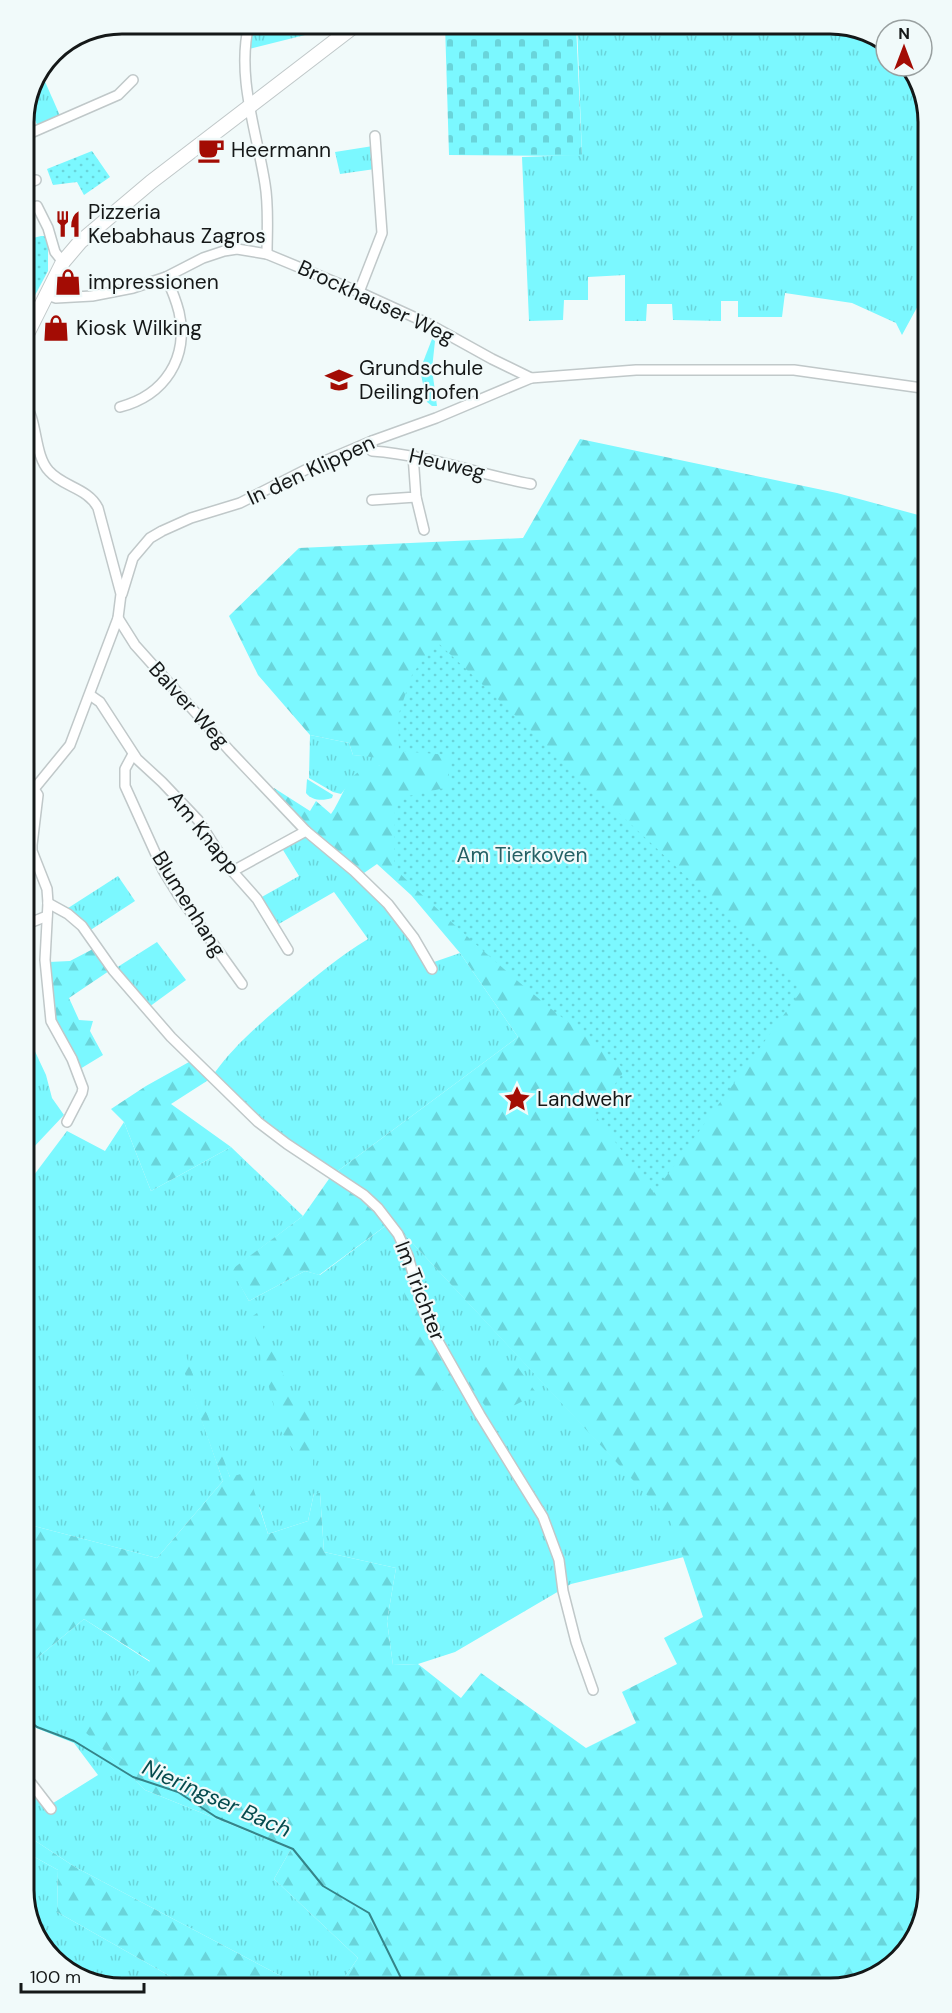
<svg xmlns="http://www.w3.org/2000/svg" width="952" height="2013" font-family="'DM Sans',sans-serif">
<style>
.grass{fill:url(#grass-tufts)}
.forest{fill:url(#forest-firs)}
.cemetery{fill:url(#cemetery-stones)}
.park{fill:url(#park-dots)}
.lines{fill:none;stroke-linecap:round;stroke-linejoin:round}
.stream{stroke:#358489;stroke-width:2}
.minor-casing{stroke:#c0c8c9;stroke-width:12}
.secondary-casing{stroke:#c0c8c9;stroke-width:16}
.minor{stroke:#fff;stroke-width:9}
.secondary{stroke:#fff;stroke-width:14}
.labels{text-anchor:middle;stroke-width:4.5;stroke-linejoin:round;paint-order:stroke}
.poi-label{font-size:21px;fill:#151818;stroke:#f1fafa;text-anchor:start}
.street-label{font-size:21px;fill:#151818;stroke:#f1fafa}
.park-label{font-size:21px;fill:#246064;stroke:#f1fafa}
.water-label{font-size:22px;font-style:italic;fill:#054b4e;stroke:#f1fafa}
.rim{fill:none;stroke:#151818;stroke-width:3}
</style>
<defs>
<pattern id="grass-tufts" width="24" height="20" patternUnits="userSpaceOnUse" patternTransform="scale(1.5)"><rect width="24" height="20" fill="#7bf8ff"/><path d="M3 7l-1-3M5 7V3M7 7l1-3M15 17l-1-3M17 17v-4M19 17l1-3" fill="none" stroke="#69d4da"/></pattern>
<pattern id="forest-firs" width="22" height="20" patternUnits="userSpaceOnUse" patternTransform="scale(1.5)"><rect width="22" height="20" fill="#7bf8ff"/><path d="M5 1l3.5 6h-7zM16 11l3.5 6h-7z" fill="#69d4da"/></pattern>
<pattern id="cemetery-stones" width="16" height="16" patternUnits="userSpaceOnUse" patternTransform="scale(1.5)"><rect width="16" height="16" fill="#7bf8ff"/><path d="M2 7V4a2 2 0 0 1 4 0v3zM10 15v-3a2 2 0 0 1 4 0v3z" fill="#69d4da"/></pattern>
<pattern id="park-dots" width="8" height="8" patternUnits="userSpaceOnUse" patternTransform="scale(1.5)"><rect width="8" height="8" fill="#7bf8ff"/><path d="M2 2h.1M6 6h.1" fill="none" stroke="#69d4da" stroke-width="1.8" stroke-linecap="round"/></pattern>
</defs>
<rect width="100%" height="100%" fill="#f1fafa"/>
<!-- grass -->
<g class="grass">
<path d="M255,24H306L309,34L249,49Z"/>
<path d="M577,24H836L886,43V66H906L921,85V300L902,335L896,323L852,303L785,293L782,317H738V301H721V321L673,320L672,304H647L646,321H625V275L588,277V300H564L563,320L529,321L522,157L582,155Z"/>
<path d="M43,77L61,118L38,127L29,106Z"/>
<path d="M373,146L375,169L340,174L335,152Z"/>
<path d="M432,339L435,341L432,369L437,406H432L427,402L420,370Z"/>
<path d="M310,735L349,743L353,755L380,757L381,765L357,774L341,794L333,792L309,778Z"/>
<path d="M307,779L333,795L332,798C323,801 312,801 306,793Z"/>
<path d="M306,832L385,896L414,930L434,962L460,953L518,1037L331,1176L258,1127L213,1075C235,1044 263,1021 291,997C316,976 340,956 368,939L334,892L277,925L260,898L299,876L283,850Z"/>
<path d="M118,876L135,901L89,931L65,910Z"/>
<path d="M157,942L186,980L149,1007L116,968Z"/>
<path d="M28,1008L32,1045L46,1075L52,1098L64,1115L32,1149L28,1147Z"/>
<path d="M124,1122L151,1191L231,1147L303,1216L232,1270L249,1301L305,1271L320,1275L392,1221L672,1521L684,1557L571,1584L455,1652L418,1664L393,1665L387,1621L396,1568L324,1552L320,1493H314L308,1521L268,1534L260,1508L230,1477L179,1354L223,1481L157,1558L30,1525L28,1183L67,1131L105,1151Z"/>
<path d="M84,1619L150,1662L83,1729L145,1790L291,1849L274,1879L358,1958L338,1987H302L75,1867L31,1838V1779L50,1805L98,1775L74,1743L31,1726L30,1664Z"/>
<path d="M31,1855L58,1870L57,1912L191,1988L117,1989L63,1969L31,1928Z"/>
</g>
<!-- forest -->
<g class="forest">
<path d="M580,439L837,493L922,516L928,1891L911,1945L867,1982L338,1987L358,1958L274,1879L291,1849L145,1790L82,1729L150,1661L84,1619L30,1664V1525L157,1558L223,1481L178,1354L184,1350L230,1477L248,1472L268,1534L308,1521L314,1493H320L324,1552L396,1568L387,1621L393,1665L418,1664L461,1698L481,1673L586,1748L636,1723L622,1692L677,1664L664,1638L703,1617L671,1521L392,1221L319,1275L305,1271L249,1301L231,1270L303,1216L331,1176L518,1037L460,953L411,895L377,864L364,873L307,828L272,791L274,788L310,811L316,801L331,814C340,802 345,782 357,773C363,769 373,767 380,765V758L353,755L349,743L310,735L258,675L229,616L299,548L523,538Z"/>
<path d="M93,949L109,971L69,998L79,1020L93,1021L90,1031L103,1055L80,1069L54,1022L49,962L70,961Z"/>
<path d="M189,1062L210,1079L171,1104L231,1147L151,1191L124,1122L111,1109L146,1086Z"/>
<path d="M407,1262L411,1280L465,1371L514,1362L537,1394L493,1416L468,1384L409,1398L403,1263Z"/>
<path d="M257,1313L296,1405L313,1408V1482L281,1431L250,1318Z"/>
<path d="M31,1838L75,1867L302,1987L191,1988L57,1912L58,1870L31,1855Z"/>
</g>
<!-- cemetery -->
<path class="cemetery" d="M445,24H576L582,156L449,155Z"/>
<!-- park -->
<g class="park">
<path d="M92,151L110,177L84,195L77,182L53,185L47,169Z"/>
<path d="M41,236H48V271L33,299L25,300V240Z"/>
<path d="M436,641L804,987L654,1193L594,1114L625,1070C598,1043 566,1022 537,997C487,956 440,912 394,868L395,799L449,787V755L399,751L398,716L412,675Z"/>
</g>
<g class="lines">
<!-- stream -->
<path class="stream" d="M31,1722L37,1727L74,1741L133,1777L178,1792L216,1817L293,1849L323,1886L369,1913L405,1986"/>
<defs>
<g id="minor">
<path d="M249,24C236,77 257,132 265,184C269,207 267,231 267,254"/>
<path d="M24,136L118,95L133,80"/>
<path d="M24,167L31,182L36,180"/>
<path d="M37,206L48,228L55,252L63,262"/>
<path d="M359,292L382,233L375,136"/>
<path d="M47,295L56,298L92,296L133,288L166,277L203,258L224,251L237,249L267,254L359,292L427,323L492,359L531,378L636,370H794L922,388"/>
<path d="M25,404C38,422 34,455 49,471C63,487 88,488 98,508L121,594L118,618L70,745L34,789L38,795L32,845V851L47,889L48,903L45,960L51,1021L72,1059L83,1088L82,1093L67,1122"/>
<path d="M120,407C165,395 189,358 179,312C176,300 171,288 166,277"/>
<path d="M372,441V451C427,455 478,474 531,484"/>
<path d="M416,497L424,530"/>
<path d="M372,500L416,497L413,455"/>
<path d="M122,594L133,558L150,538L162,531L191,518L240,503L313,466L372,441L436,418L531,378"/>
<path d="M118,618L135,645L230,751L306,831L354,871L388,904L414,938L432,969"/>
<path d="M90,695L100,702L137,759L162,782L198,820L226,864L257,899L288,950"/>
<path d="M133,754L125,769V786L163,870L179,896L242,984"/>
<path d="M233,871L306,831"/>
<path d="M48,903L68,914L82,926L113,970L171,1037L258,1122L287,1144L364,1195L378,1208L398,1234L408,1256L423,1309L434,1334L480,1415L543,1517L559,1560L563,1591L576,1642L593,1690"/>
<path d="M27,924L47,916"/>
<path d="M31,1783L51,1809"/>
</g>
<path id="secondary" d="M25,338L63,262L80,242L151,182L357,24"/>
</defs>
<!-- minor casing -->
<use href="#minor" class="minor-casing"/>
<!-- secondary casing -->
<use href="#secondary" class="secondary-casing"/>
<!-- minor -->
<use href="#minor" class="minor"/>
<!-- secondary -->
<use href="#secondary" class="secondary"/>
</g>
<!-- icons -->
<defs>
<symbol id="cafe-bare" viewBox="-9 -9 18 18"><path d="M-5.5-4.5H6V0H3Q3 3.5 0 3.5H-2.5Q-5.5 3.5-5.5 0ZM3-3.2v2h1.7v-2ZM-6 4.5H4V6H-6Z" fill="#a30c04" stroke="#f1fafa" stroke-width="2.5" paint-order="stroke"/></symbol>
<symbol id="restaurant-bare" viewBox="-9 -9 18 18"><path d="M-5-6h1v4h1v-4h1v4h1v-4h1v5L-1.5 .5V6h-2V.5L-5-1ZM5-6V6H3V1.5H1.5Q1.5-4 5-6Z" fill="#a30c04" stroke="#f1fafa" stroke-width="2.5" paint-order="stroke"/></symbol>
<symbol id="shop-bare" viewBox="-9 -9 18 18"><path d="M-5-2.5h2.3a2.7 3.5 0 0 1 5.4 0H5L5.5 6h-11ZM-1.5-2.5h3a1.5 2.3 0 0 0-3 0Z" fill="#a30c04" stroke="#f1fafa" stroke-width="2.5" paint-order="stroke"/></symbol>
<symbol id="school-bare" viewBox="-9 -9 18 18"><path d="M0-5L7-2L0 1L-7-2ZM-4 1L0 2.5L4 1V4Q0 6-4 4Z" fill="#a30c04" stroke="#f1fafa" stroke-width="2.5" paint-order="stroke"/></symbol>
<symbol id="sight-bare" viewBox="-9 -9 18 18"><path d="M0-6L1.8-2.2L6-1.7L2.9 1.2L3.7 5.4L0 3.3L-3.7 5.4L-2.9 1.2L-6-1.7L-1.8-2.2Z" fill="#a30c04" stroke="#f1fafa" stroke-width="2.5" paint-order="stroke"/></symbol>
</defs>
<g fill-rule="evenodd">
<use href="#cafe-bare" x="192" y="131" width="38" height="38"/>
<use href="#restaurant-bare" x="49" y="205" width="38" height="38"/>
<use href="#shop-bare" x="49" y="263" width="38" height="38"/>
<use href="#shop-bare" x="37" y="309" width="38" height="38"/>
<use href="#school-bare" x="320" y="361" width="38" height="38"/>
<use href="#sight-bare" x="498" y="1080" width="38" height="38"/>
</g>
<g class="labels">
<!-- poi labels -->
<g class="poi-label">
<text x="231" y="157">Heermann</text>
<text x="88" y="219">Pizzeria<tspan x="88" dy="24">Kebabhaus Zagros</tspan></text>
<text x="88" y="289">impressionen</text>
<text x="76" y="335">Kiosk Wilking</text>
<text x="359" y="375">Grundschule<tspan x="359" dy="24">Deilinghofen</tspan></text>
<text x="537" y="1106">Landwehr</text>
</g>
<!-- street labels -->
<g class="street-label">
<text transform="translate(376 302) rotate(25)" y="7">Brockhauser Weg</text>
<text transform="translate(447 464) rotate(13)" y="7">Heuweg</text>
<text transform="translate(311 470) rotate(-25)" y="7">In den Klippen</text>
<text transform="translate(189 705) rotate(48)" y="7">Balver Weg</text>
<text transform="translate(204 833) rotate(51)" y="7">Am Knapp</text>
<text transform="translate(189 904) rotate(58)" y="7">Blumenhang</text>
<text transform="translate(420 1291) rotate(69)" y="7">Im Trichter</text>
</g>
<!-- park labels -->
<g class="park-label">
<text x="522" y="862">Am Tierkoven</text>
</g>
<!-- water labels -->
<g class="water-label">
<text transform="translate(217 1798) rotate(24)" y="8">Nieringser Bach</text>
</g>
</g>
<!-- crop -->
<path d="M0 0H952V2013H0ZM122 34H830A88 88 0 0 1 918 122V1890A88 88 0 0 1 830 1978H122A88 88 0 0 1 34 1890V122A88 88 0 0 1 122 34Z" fill="#f1fafa" fill-rule="evenodd"/>
<path class="rim" d="M122 34H830A88 88 0 0 1 918 122V1890A88 88 0 0 1 830 1978H122A88 88 0 0 1 34 1890V122A88 88 0 0 1 122 34Z"/>
<!-- north arrow -->
<g transform="translate(904 48)"><circle r="28" fill="#f1fafa" stroke="#99a0a0" stroke-width="1.5"/>
<path d="M0-4.5L10 22L0 15L-10 22Z" fill="#a30c04"/>
<text y="-9" font-size="16" font-weight="bold" text-anchor="middle" fill="#151818">N</text>
</g>
<!-- scale -->
<path d="M21 1983v9h123v-9" fill="none" stroke="#151818" stroke-width="3"/>
<text x="30" y="1983" font-size="18" fill="#151818" stroke="#f1fafa" stroke-width="4.5" paint-order="stroke">100 m</text>
</svg>
